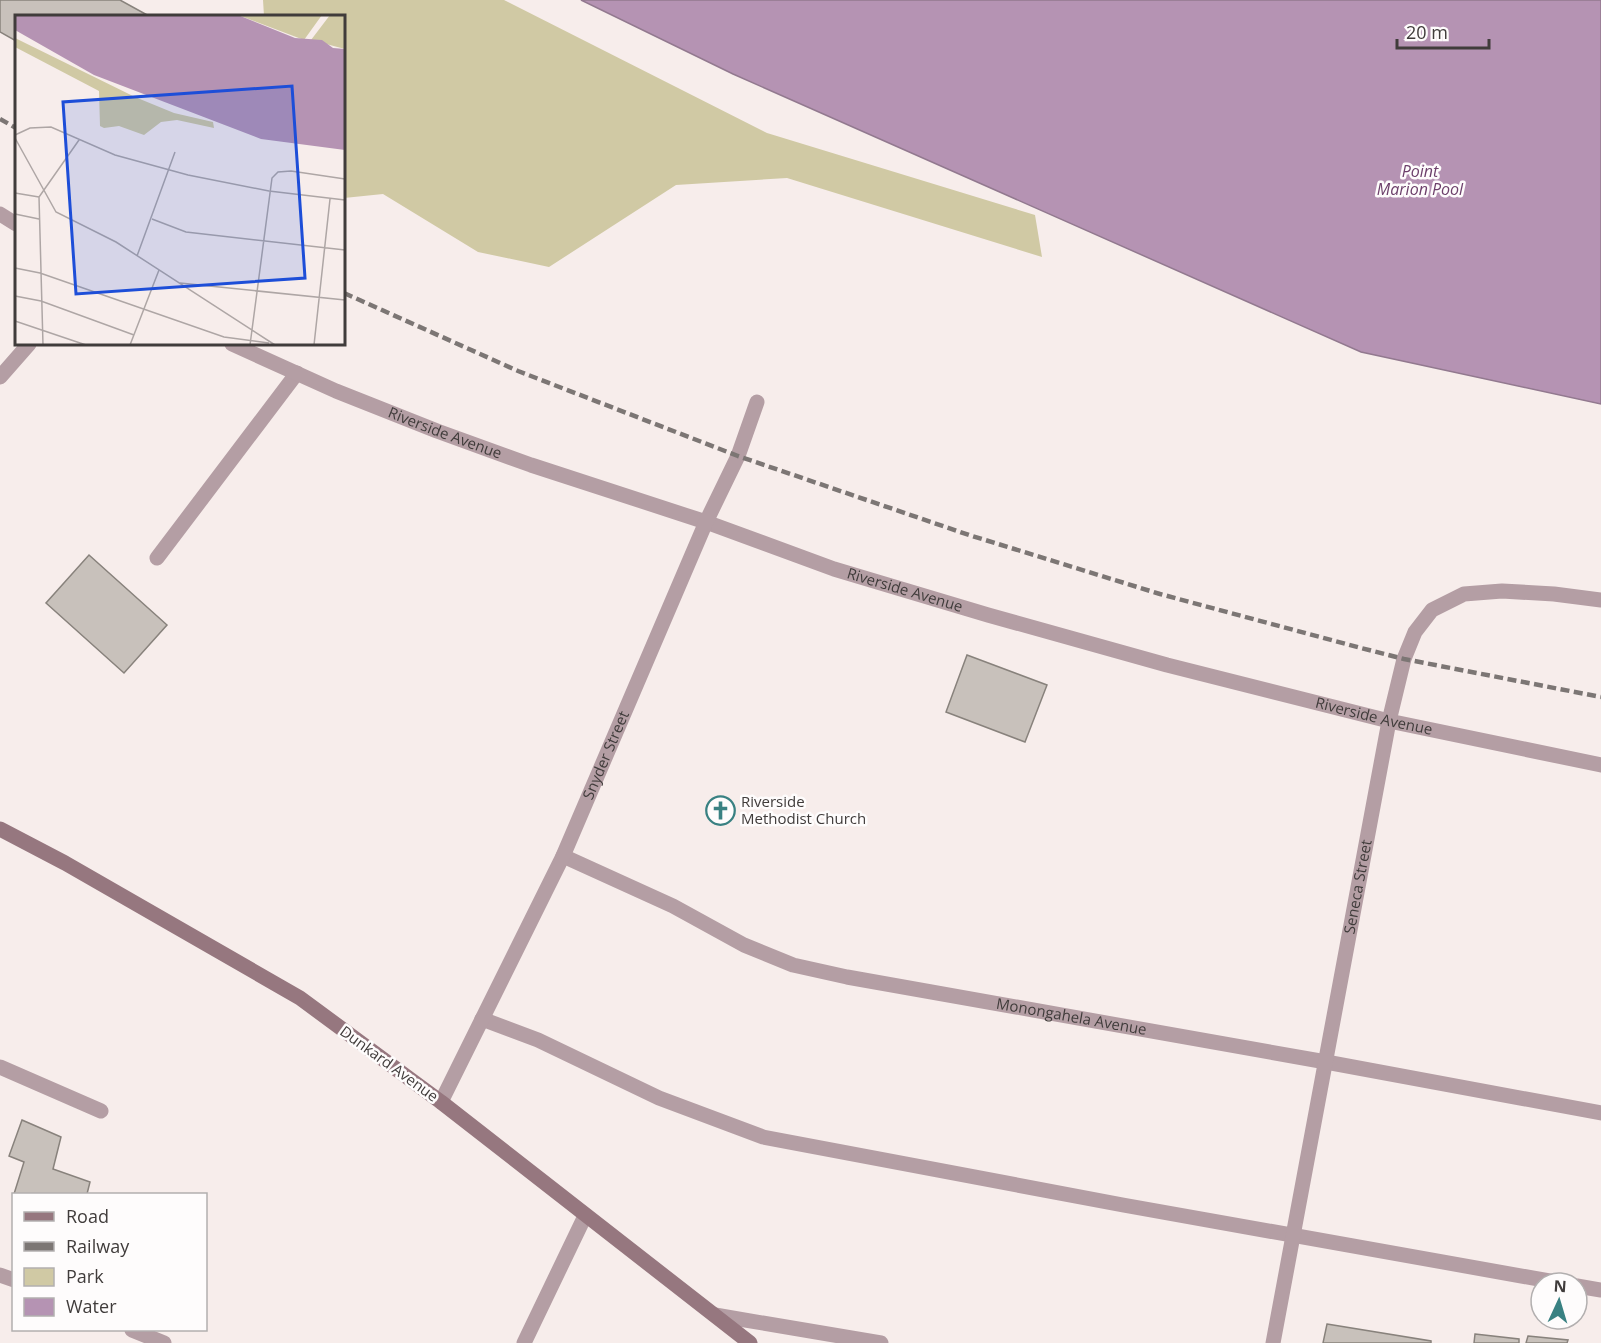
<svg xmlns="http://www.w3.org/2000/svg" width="1601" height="1343" font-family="'Open Sans',sans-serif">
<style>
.green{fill:#d0c9a4}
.water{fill:#b593b3;stroke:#92798f;stroke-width:1.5}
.building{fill:#c8c1bb;stroke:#88827c;stroke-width:1.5}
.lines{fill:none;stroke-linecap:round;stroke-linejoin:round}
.lane{stroke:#b49ea4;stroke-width:15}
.street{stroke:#b49ea4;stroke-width:15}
.secondary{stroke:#96777f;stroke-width:15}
.rail{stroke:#7c7674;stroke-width:4.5;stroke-dasharray:9 4.5;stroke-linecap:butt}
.labels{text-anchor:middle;stroke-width:5;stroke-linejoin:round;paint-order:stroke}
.street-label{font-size:15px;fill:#403c3b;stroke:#fefcfc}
.poi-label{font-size:15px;fill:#403c3b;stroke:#fefcfc;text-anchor:start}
.water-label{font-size:16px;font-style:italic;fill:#6d406b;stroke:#fefcfc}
.inset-road{fill:none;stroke:#aea6a5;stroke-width:1.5}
.view{fill:#1d4ed8;fill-opacity:0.15;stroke:#1d4ed8;stroke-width:3}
.inset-edge{fill:none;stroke:#403c3b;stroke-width:3}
</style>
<rect width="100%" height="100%" fill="#f7edeb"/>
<!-- green -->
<path class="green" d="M263,0H504L767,133L1035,215L1042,257L787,178L676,185L549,267L478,252L383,194L344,198V16H264Z"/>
<!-- water -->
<path class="water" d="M581,0H1601V404L1361,352L733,74Z"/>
<!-- building -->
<g class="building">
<path d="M0,0H120L149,16H16V41L0,32Z"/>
<path d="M89,555L167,625L124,673L46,603Z"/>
<path d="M967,655L1047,685L1025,742L946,712Z"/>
<path d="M22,1120L61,1137L53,1169L90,1182L87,1194H14L24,1162L9,1156Z"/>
<path d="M1327,1324L1431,1341V1343H1323Z"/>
<path d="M1475,1334L1519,1339V1343H1474Z"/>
<path d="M1528,1336L1568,1340L1567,1343H1526Z"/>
</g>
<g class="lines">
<!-- lane -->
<g class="lane">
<path d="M157,558L297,373"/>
<path d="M482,1019L538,1040L659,1098L763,1137L1123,1205L1561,1283"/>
<path d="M0,1067L101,1111"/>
<path d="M1577,1286L1601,1290"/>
</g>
<!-- street -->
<g class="street">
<path d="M0,214L16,224"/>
<path id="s1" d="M232,344L336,391L437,431L531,465L706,522L834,569L988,615L1167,665L1389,721L1601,765"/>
<path d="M0,377L29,344"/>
<path id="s2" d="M563,856L673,906L744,945L793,965L847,977L1326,1062L1601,1113"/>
<path id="s3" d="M441,1102L563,856L706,522L738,456L757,402"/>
<path d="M0,1275L14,1280"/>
<path d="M715,1315L881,1343"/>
<path d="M132,1330L164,1343"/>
<path d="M524,1343L585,1216"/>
<path id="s4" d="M1273,1343L1389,721L1404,659L1415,632L1432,610L1464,594L1502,591L1554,594L1601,600"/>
</g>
<!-- secondary -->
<path class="secondary" d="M0,829L65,863L300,998L441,1102L750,1343"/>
<!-- rail -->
<g class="rail">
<path d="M0,119L16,128"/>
<path d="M344,293L518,371L738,456L969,535L1160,594L1361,648L1404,659L1601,697"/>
</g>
</g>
<!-- icons -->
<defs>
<symbol id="church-ring" viewBox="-11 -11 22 22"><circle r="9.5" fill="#fefcfc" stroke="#398182" stroke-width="1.5"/><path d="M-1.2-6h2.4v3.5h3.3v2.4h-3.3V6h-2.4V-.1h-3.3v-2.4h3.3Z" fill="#398182"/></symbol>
</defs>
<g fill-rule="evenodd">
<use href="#church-ring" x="704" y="794" width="33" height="33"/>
</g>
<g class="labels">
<!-- street labels -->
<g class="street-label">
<text dy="5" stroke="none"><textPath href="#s1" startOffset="231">Riverside Avenue</textPath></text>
<text dy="5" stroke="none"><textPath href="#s1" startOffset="717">Riverside Avenue</textPath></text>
<text dy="5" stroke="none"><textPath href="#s1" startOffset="1203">Riverside Avenue</textPath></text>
<text dy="5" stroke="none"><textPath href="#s3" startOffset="384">Snyder Street</textPath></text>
<text dy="5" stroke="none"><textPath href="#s4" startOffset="464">Seneca Street</textPath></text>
<text dy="5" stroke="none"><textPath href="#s2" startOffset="538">Monongahela Avenue</textPath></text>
<text transform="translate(389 1064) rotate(36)" y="5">Dunkard Avenue</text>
</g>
<!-- poi labels -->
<g class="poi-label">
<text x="741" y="807">Riverside<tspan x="741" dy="17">Methodist Church</tspan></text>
</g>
<!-- water labels -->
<g class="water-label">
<text x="1420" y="177">Point<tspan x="1420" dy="18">Marion Pool</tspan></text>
</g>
</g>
<!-- overview -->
<g transform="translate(15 15)">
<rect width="330" height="330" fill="#f7edeb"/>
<path d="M223,0H307L289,25ZM315,0H330V34L296,25ZM0,23L120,82L159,98L198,107L199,113L162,105L146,107L129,120L104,111L89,113L85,111L84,76L0,32Z" fill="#d0c9a4"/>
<path d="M0,0H223L280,23L307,25L318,33L330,34V135L246,124L79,60L0,15Z" fill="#b593b3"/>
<path class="inset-road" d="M0,120L15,113L36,112L100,140L173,160L254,176L330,185M0,123L41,197L101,227L260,330M0,178L24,182M0,199L24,204M137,204L171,217L330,235M122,241L160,137M0,253L25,258L209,322L254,328M165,268L330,285M0,281L26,286L119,320M0,306L71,330M28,330L24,182L64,125M115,330L144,255M235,330L257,163L263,157L276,156L330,164M299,330L315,184"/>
<path class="view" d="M277,71L290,263L61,279L48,87Z"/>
<rect width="330" height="330" class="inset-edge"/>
</g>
<!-- legend -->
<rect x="12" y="1193" width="195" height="138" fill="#fefcfc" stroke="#b2afaf" stroke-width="1.5"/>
<rect x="24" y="1212" width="30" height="9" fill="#96777f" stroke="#b2afaf" stroke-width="1.5"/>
<text x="66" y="1223" font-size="18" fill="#403c3b">Road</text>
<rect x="24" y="1242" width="30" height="9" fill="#7c7674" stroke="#b2afaf" stroke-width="1.5"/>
<text x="66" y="1253" font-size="18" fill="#403c3b">Railway</text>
<rect x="24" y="1268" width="30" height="18" fill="#d0c9a4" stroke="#b2afaf" stroke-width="1.5"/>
<text x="66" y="1283" font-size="18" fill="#403c3b">Park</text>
<rect x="24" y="1298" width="30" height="18" fill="#b593b3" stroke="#b2afaf" stroke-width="1.5"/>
<text x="66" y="1313" font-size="18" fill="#403c3b">Water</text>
<!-- north arrow -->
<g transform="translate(1559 1301) rotate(4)"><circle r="28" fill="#fefcfc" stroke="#b2afaf" stroke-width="1.5"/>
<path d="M0-4.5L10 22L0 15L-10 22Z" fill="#398182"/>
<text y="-9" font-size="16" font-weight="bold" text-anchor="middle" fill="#403c3b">N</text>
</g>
<!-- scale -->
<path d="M1397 39v9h92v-9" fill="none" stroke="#403c3b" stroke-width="3"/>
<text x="1406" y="39" font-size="18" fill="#403c3b" stroke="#fefcfc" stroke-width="4.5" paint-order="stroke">20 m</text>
</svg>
